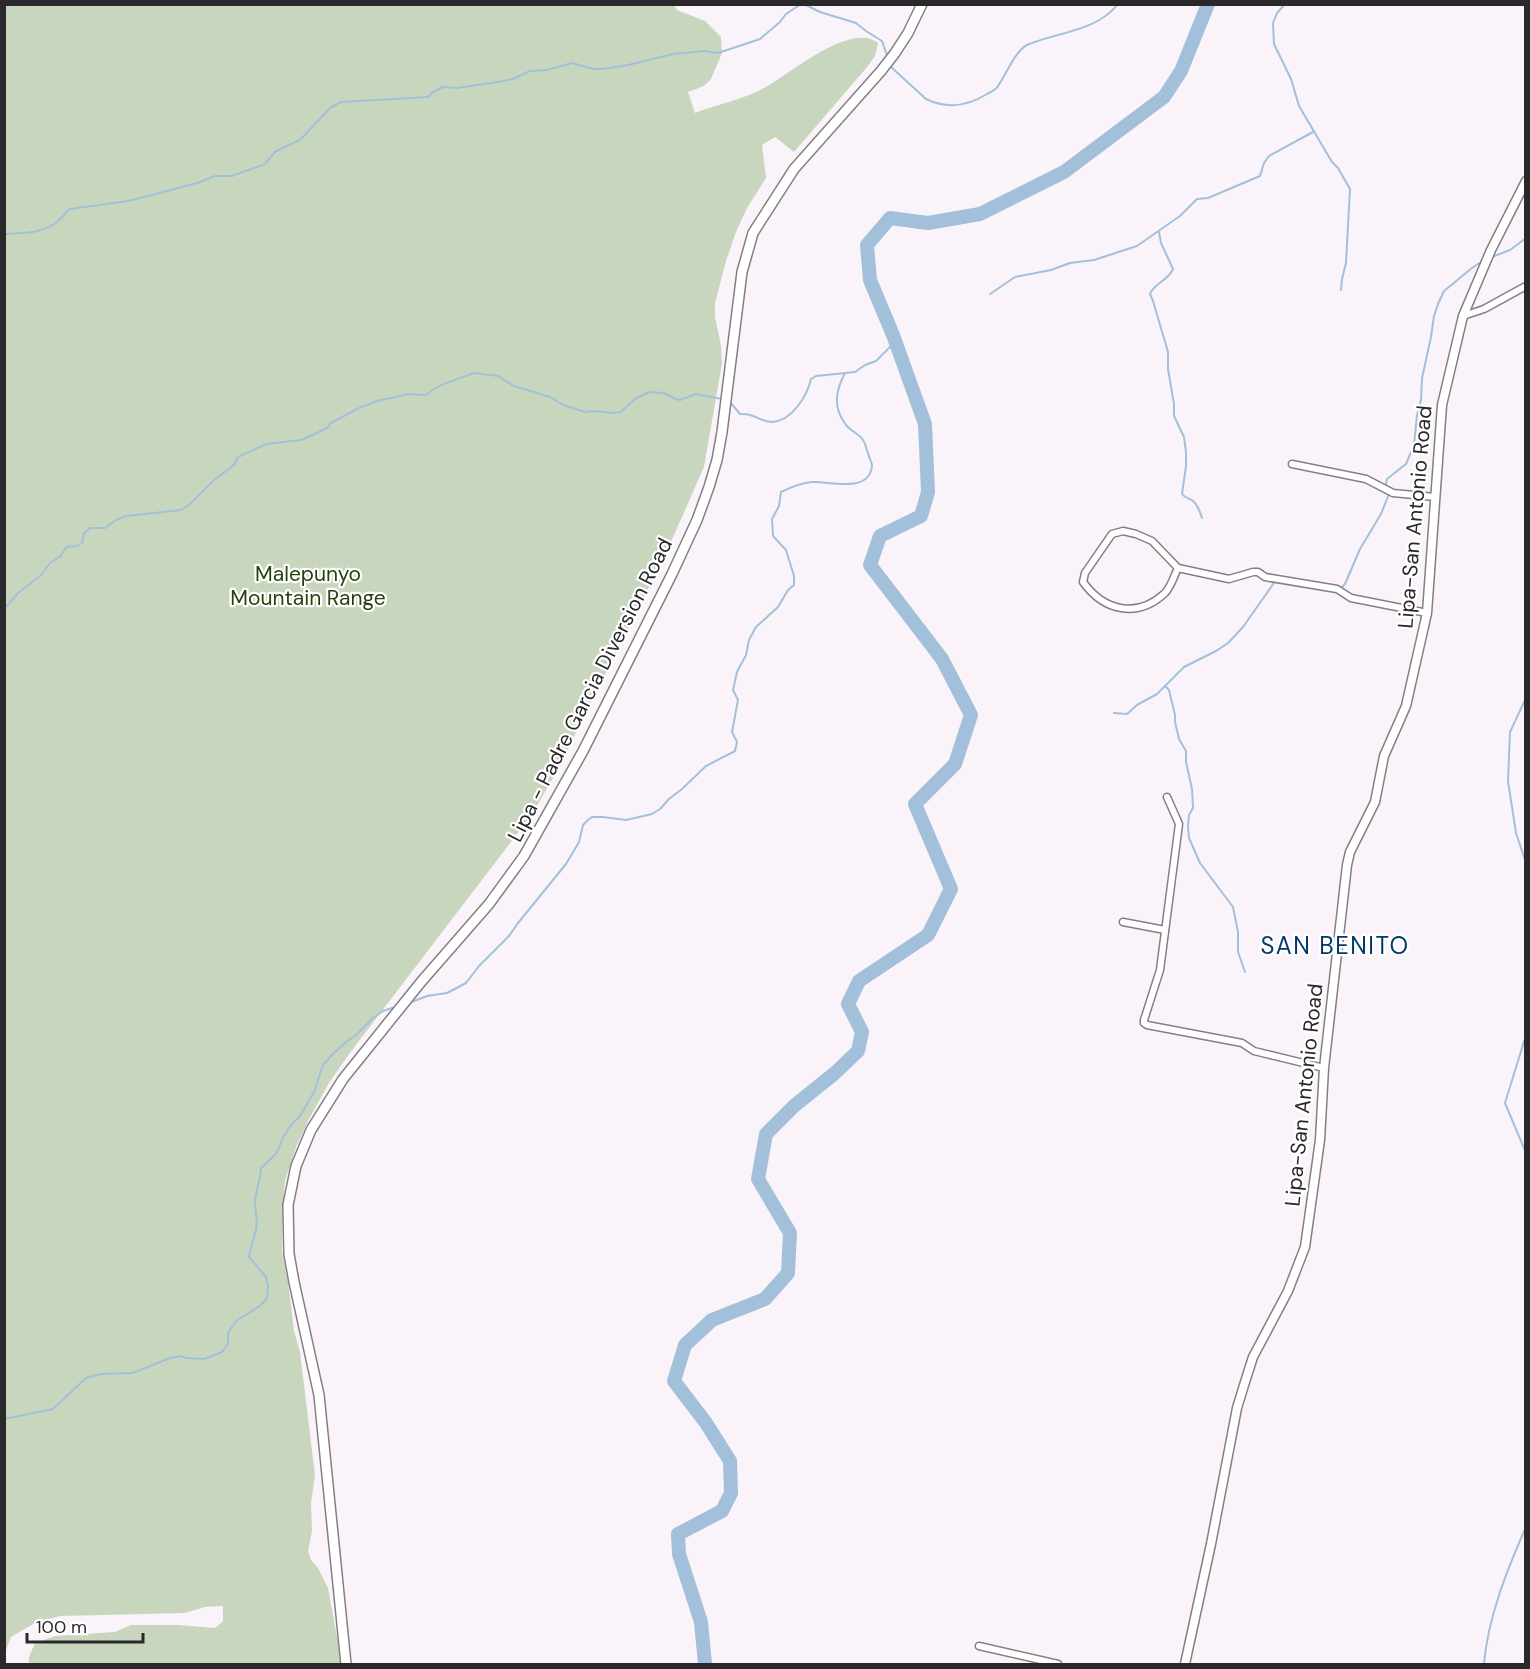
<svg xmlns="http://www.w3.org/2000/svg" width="1530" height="1669" font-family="'DM Sans',sans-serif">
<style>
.green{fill:#c9d6be}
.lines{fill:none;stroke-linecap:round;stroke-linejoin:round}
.stream{stroke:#a3c0db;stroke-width:2}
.river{stroke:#a3c0db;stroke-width:14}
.minor-casing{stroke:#857e85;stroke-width:9}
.secondary-casing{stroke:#857e85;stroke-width:11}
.primary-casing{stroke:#857e85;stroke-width:12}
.minor{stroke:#fff;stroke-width:6}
.secondary{stroke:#fff;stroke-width:8}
.primary{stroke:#fff;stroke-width:9}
.labels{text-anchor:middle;stroke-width:4.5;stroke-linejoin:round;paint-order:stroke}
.street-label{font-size:21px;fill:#2b282b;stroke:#fff}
.park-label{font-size:21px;fill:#29400d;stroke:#fff}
.quarter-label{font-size:24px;letter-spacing:1.5px;fill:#003a6b;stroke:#fff}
</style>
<rect width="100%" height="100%" fill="#fbf3fa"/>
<!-- green -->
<path class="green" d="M4,5H674L677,10L705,21L721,37L722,53L711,79L704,86L688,92L695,113C718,104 742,100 764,88C789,75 850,21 878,43L875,56L868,66L794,152L775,137L762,145L766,178L747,208L736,232L726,261L715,303V317L721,345L722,363L704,467L666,553L554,776L533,813L349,1054L329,1083L309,1119L296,1147L285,1181L282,1214V1252L288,1281L294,1331L300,1352L315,1475L311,1503L312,1531L308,1551L311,1560L318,1568L328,1588L342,1664H29V1657L35,1643L55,1636L115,1632L131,1625H178L215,1628L223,1621V1606L205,1607L185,1613L60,1616L35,1623L11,1637L5,1653Z"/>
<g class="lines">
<!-- stream -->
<g class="stream">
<path d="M804,4L820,12L856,23L866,31L882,41L888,58"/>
<path d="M1285,4L1277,13L1273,23L1274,44L1291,79L1299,106L1332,162L1338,168L1350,189L1346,263L1342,279L1341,290"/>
<path d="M890,63L891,67L926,99C947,109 968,106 987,94C991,92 996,90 998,86C1006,75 1015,51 1027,45C1057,32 1096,32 1118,4"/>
<path d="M1159,232L1161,243L1173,269C1168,281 1154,283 1150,294L1153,301L1168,352V369L1174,404V416L1184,437L1186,452V466L1182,494C1185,498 1189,498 1193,501C1198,505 1200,512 1202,518"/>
<path d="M4,234C23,233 41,234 57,222C62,218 65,213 70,209L128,201L152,195L197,183L215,176H232L265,164L276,151L300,140L330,108L341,102L428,97L433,92L443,87L457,88L498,82L513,79L530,71L547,70L572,63L594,69H603L628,65L673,54L705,51L718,53L760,39L780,22L786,14L801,4"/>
<path d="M1492,257L1510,250L1526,238"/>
<path d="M990,294L1015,277L1051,270L1070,263L1094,260L1137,246L1180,216L1197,199L1208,198L1260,176L1264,163L1269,156L1313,132"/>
<path d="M730,402L740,414C743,414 747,414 750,415C757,417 764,422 772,422C792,421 807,396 811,379L816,376L855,372L865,365L876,361L895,342"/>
<path d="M1388,489L1386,484L1387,479L1406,464L1414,445L1417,415L1421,400L1422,378L1431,337L1434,316L1438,304L1444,291L1472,268L1481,262"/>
<path d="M1340,589L1345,584L1360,549L1381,514L1389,494"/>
<path d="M4,609L18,593L41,575L50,563L61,556L64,550L67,547L77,546L82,543L84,533L90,528H105L116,520L126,516L181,510L189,505L214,480L234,465L238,457L266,444L301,440L317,433L327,428L331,423L357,409L377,401L409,394L425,395L441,385L474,373L498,376L514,386L550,397L563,405L585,412L594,411L612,413L621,412L635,399L649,392L664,393L675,399L680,400L696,394L722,399"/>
<path d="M1165,686L1169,690L1175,715V722L1179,739L1186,751V762L1192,789L1193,808L1189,815L1188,827L1189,838L1200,863L1233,907L1238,932V952L1245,972"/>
<path d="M1526,698L1510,732L1508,781L1516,833L1526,863"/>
<path d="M1114,713L1127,714L1137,705L1157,694L1184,667L1216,651L1228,643L1243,627L1276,580"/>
<path d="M409,1003L427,996L447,993L466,983L479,966L509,936L518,923L566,864L579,842L583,825L588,820L592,817H603L626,820L652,814L660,809L669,799L682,789L706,766L735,751L737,742L732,732L738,700L733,690L737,672L746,655L749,640L756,627L778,607L788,590L794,585V576L786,550L773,536L772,519L779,506L781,492C791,487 800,483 812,482C829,481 869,494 872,466C872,462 869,458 868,453C866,449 866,444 863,440C859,434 851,431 846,425C833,408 835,392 845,373"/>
<path d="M1526,1035L1505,1103L1526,1153"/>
<path d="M4,1419L53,1409L86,1378L101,1374L133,1373L170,1358L181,1356L186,1358L204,1359L222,1352L228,1344V1333L236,1321L260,1306L267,1298L268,1287L266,1277L249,1257C250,1247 254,1239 256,1230C258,1220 255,1210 255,1201C256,1189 261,1179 261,1168L274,1156L278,1150L283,1137L292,1124L300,1116L314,1092L323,1065L334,1053L346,1042L356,1035L373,1018L383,1011L395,1007"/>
<path d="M1484,1664C1488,1617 1507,1570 1526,1527"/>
</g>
<!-- river -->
<path class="river" d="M705,1664L701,1622L679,1554L678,1534L722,1511L731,1493L730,1461L706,1423L674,1381L685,1345L712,1320L765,1299L788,1273L790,1233L758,1179L766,1134L794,1106L835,1073L858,1051L862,1032L848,1004L859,981L928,935L951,889L915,804L955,764L971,715L942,659L870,565L880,536L921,516L928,492L925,424L893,335L870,280L867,245L890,218L928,223L980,214L1064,172L1164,97L1181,71L1208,4"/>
<defs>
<g id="minor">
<path d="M1463,316L1484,309L1526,286"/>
<path d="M1292,464L1366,479L1393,493L1435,497"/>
<path d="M1178,568C1174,576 1171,587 1165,593C1137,619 1104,611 1083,582L1085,573L1112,534L1123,531L1136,534L1152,541L1178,568L1229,579L1253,572H1258L1265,577L1337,589L1351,598L1427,613"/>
<path d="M1167,797L1179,824L1160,970L1144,1020V1023L1147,1025L1242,1043L1254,1051L1324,1068"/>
<path d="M1123,922L1165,930"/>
<path d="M979,1646L1058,1664"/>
</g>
<path id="secondary" d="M1185,1664L1211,1544L1237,1408L1245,1382L1253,1357L1288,1291L1305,1247L1320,1140L1324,1068L1347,865L1350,852L1375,802L1384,756L1406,706L1427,613L1442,405L1463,316L1491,250L1526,181"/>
<path id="primary" d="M346,1664L319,1395L294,1282L289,1254L288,1205L296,1166L311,1130L343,1079L421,982L489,904L524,856L583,751L672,574L697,520L709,487L717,460L722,432L742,272L753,233L794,169L881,71L895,53L908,33L922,4"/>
</defs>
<!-- minor casing -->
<use href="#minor" class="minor-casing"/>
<!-- secondary casing -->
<use href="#secondary" class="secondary-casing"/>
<!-- primary casing -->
<use href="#primary" class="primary-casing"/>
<!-- minor -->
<use href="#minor" class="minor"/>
<!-- secondary -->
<use href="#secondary" class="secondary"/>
<!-- primary -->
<use href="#primary" class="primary"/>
</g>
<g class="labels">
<!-- street labels -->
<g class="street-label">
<text transform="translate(1415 517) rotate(-85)" y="7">Lipa-San Antonio Road</text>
<text transform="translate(590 690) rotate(-63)" y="7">Lipa - Padre Garcia Diversion Road</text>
<text transform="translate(1304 1095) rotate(-84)" y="7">Lipa-San Antonio Road</text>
</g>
<!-- park labels -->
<g class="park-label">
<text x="308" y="581">Malepunyo<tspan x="308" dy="24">Mountain Range</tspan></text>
</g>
<!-- quarter labels -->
<g class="quarter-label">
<text x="1335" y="954">SAN BENITO</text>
</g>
</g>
<!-- border -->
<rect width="1530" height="1669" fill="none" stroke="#2b282b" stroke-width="12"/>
<!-- scale -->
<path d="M27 1633v9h116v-9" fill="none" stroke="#2b282b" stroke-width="3"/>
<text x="36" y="1633" font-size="18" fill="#2b282b" stroke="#ffffff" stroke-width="4.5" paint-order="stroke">100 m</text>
</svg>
